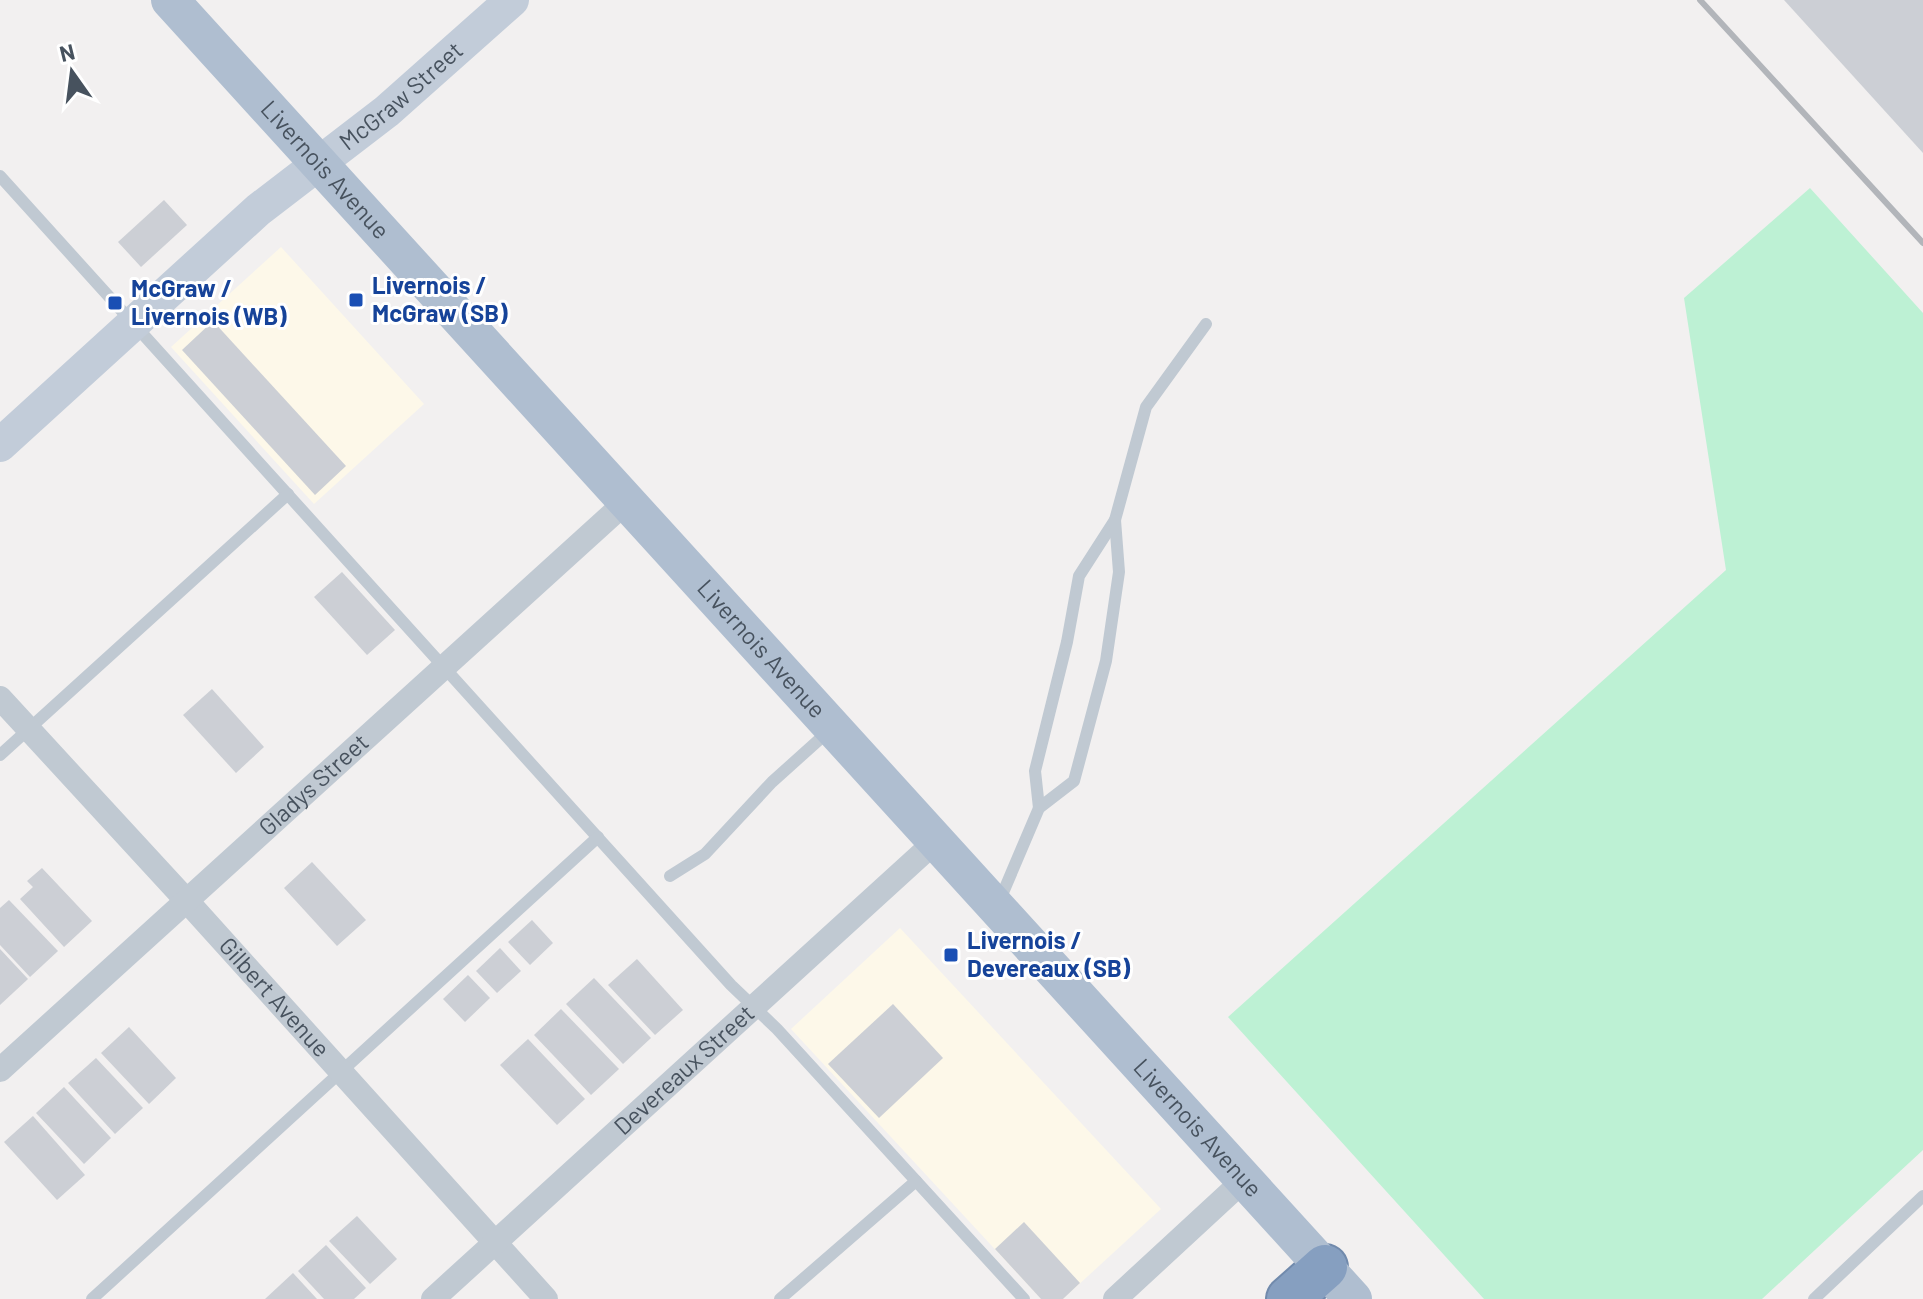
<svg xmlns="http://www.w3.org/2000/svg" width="1923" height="1299" font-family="Barlow,sans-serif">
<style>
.commercial{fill:#fdf8e9}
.green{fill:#bdf1d4}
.building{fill:#cccfd5}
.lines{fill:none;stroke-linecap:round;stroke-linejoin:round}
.highway-casing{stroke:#718aac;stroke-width:48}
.lane{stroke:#c0c9d2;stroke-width:12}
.street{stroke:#c0c9d2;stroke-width:24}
.secondary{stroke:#c2ccd9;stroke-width:34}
.primary{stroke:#afbed0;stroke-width:38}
.highway{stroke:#869fc0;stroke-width:44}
.rail{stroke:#b2b5ba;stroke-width:6}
.transit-dot{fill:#1a4fb4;stroke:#fff;stroke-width:3}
.labels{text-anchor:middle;stroke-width:6;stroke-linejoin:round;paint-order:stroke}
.street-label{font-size:24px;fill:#47525e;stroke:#fff}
.transit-label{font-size:24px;font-weight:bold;fill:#164399;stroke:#fff;text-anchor:start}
</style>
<rect width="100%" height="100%" fill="#f2f0f0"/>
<!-- commercial -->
<g class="commercial">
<path d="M281,247L424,404L314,504L171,347Z"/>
<path d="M900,928L1161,1209L1063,1299H1041L791,1029Z"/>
</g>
<!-- green -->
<path class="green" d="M1810,188L1923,313V1150L1762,1299H1484L1228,1017L1726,570L1684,298Z"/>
<!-- building -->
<g class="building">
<path d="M1784,0H1923V153Z"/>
<path d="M164,200L187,225L141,267L118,242Z"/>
<path d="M213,321L346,466L315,495L182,350Z"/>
<path d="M342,572L395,630L367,655L314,597Z"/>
<path d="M212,689L264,747L236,773L183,715Z"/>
<path d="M312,862L366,920L337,946L284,888Z"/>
<path d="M42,868L92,921L64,947L20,899L33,887L27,881Z"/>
<path d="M9,900L58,951L30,977L0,945V908Z"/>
<path d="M532,920L553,943L530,965L508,942Z"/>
<path d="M500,948L521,971L497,993L476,971Z"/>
<path d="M0,949L28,979L0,1005Z"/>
<path d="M637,959L683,1010L655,1035L608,985Z"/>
<path d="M468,975L490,998L465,1022L443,999Z"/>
<path d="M594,978L651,1038L623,1064L566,1004Z"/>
<path d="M893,1004L943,1058L879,1118L828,1064Z"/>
<path d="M561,1009L619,1069L591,1095L534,1035Z"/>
<path d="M129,1027L176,1078L149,1104L101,1053Z"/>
<path d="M528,1039L585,1099L557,1125L500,1065Z"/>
<path d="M96,1058L143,1108L115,1134L68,1083Z"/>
<path d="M64,1087L111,1138L84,1164L36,1113Z"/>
<path d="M33,1116L85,1175L57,1200L4,1142Z"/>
<path d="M357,1216L397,1259L370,1284L329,1241Z"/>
<path d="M1024,1222L1080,1283L1063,1299H1041L995,1249Z"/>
<path d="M326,1245L366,1288L354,1299H324L298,1271Z"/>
<path d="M293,1273L317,1299H265Z"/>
</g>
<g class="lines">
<defs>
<path id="highway" d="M1289,1299L1325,1267"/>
</defs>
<!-- highway casing -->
<use href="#highway" class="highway-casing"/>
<!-- lane -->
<g class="lane">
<path d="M0,176L731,985L777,1029L1024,1299"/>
<path d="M0,755L288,494"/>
<path d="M1039,808L1035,771L1067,642L1079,576L1115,520L1146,407L1206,324"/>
<path d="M670,876L705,854L772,782L831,729"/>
<path d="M999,902L1039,808L1074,781L1106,661L1119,572L1115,520"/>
<path d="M92,1299L598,837"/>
<path d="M780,1299L916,1181"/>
<path d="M1814,1299L1923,1196"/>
</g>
<!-- street -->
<g class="street">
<path id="s1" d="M0,698L186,900L546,1299"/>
<path id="s2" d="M0,1070L627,501"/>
<path id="s3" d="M433,1299L936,841"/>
<path d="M1115,1299L1245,1179"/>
</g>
<!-- secondary -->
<path class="secondary" id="s4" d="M0,445L258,210L387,111L512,0"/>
<!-- primary -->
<path class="primary" id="s5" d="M170,0L1353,1299"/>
<!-- highway -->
<use href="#highway" class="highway"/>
<!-- rail -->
<path class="rail" d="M1700,0L1923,243"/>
</g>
<!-- markers -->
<g class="transit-dot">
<rect x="348" y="292" width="16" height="16" rx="4"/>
<rect x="107" y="295" width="16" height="16" rx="4"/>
<rect x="943" y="947" width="16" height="16" rx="4"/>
</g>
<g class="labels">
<!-- street labels -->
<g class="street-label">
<text dy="8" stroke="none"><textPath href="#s4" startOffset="532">McGraw Street</textPath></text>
<text dy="8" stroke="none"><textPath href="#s5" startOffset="230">Livernois Avenue</textPath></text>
<text dy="8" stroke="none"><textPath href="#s5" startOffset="878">Livernois Avenue</textPath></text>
<text dy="8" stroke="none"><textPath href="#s2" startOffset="424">Gladys Street</textPath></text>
<text dy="8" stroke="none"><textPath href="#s1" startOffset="406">Gilbert Avenue</textPath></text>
<text dy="8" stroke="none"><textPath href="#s3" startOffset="340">Devereaux Street</textPath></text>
<text dy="8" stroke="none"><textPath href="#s5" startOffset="1526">Livernois Avenue</textPath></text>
</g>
<!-- transit labels -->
<g class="transit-label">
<text x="372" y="294">Livernois /<tspan x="372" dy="28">McGraw (SB)</tspan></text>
<text x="131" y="297">McGraw /<tspan x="131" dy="28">Livernois (WB)</tspan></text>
<text x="967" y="949">Livernois /<tspan x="967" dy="28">Devereaux (SB)</tspan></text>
</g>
</g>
<!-- north arrow -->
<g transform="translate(72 72) rotate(346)" stroke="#ffffff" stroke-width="6" paint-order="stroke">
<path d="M0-6L14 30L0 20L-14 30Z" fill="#47525e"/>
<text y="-12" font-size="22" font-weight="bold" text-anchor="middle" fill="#47525e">N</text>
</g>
</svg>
